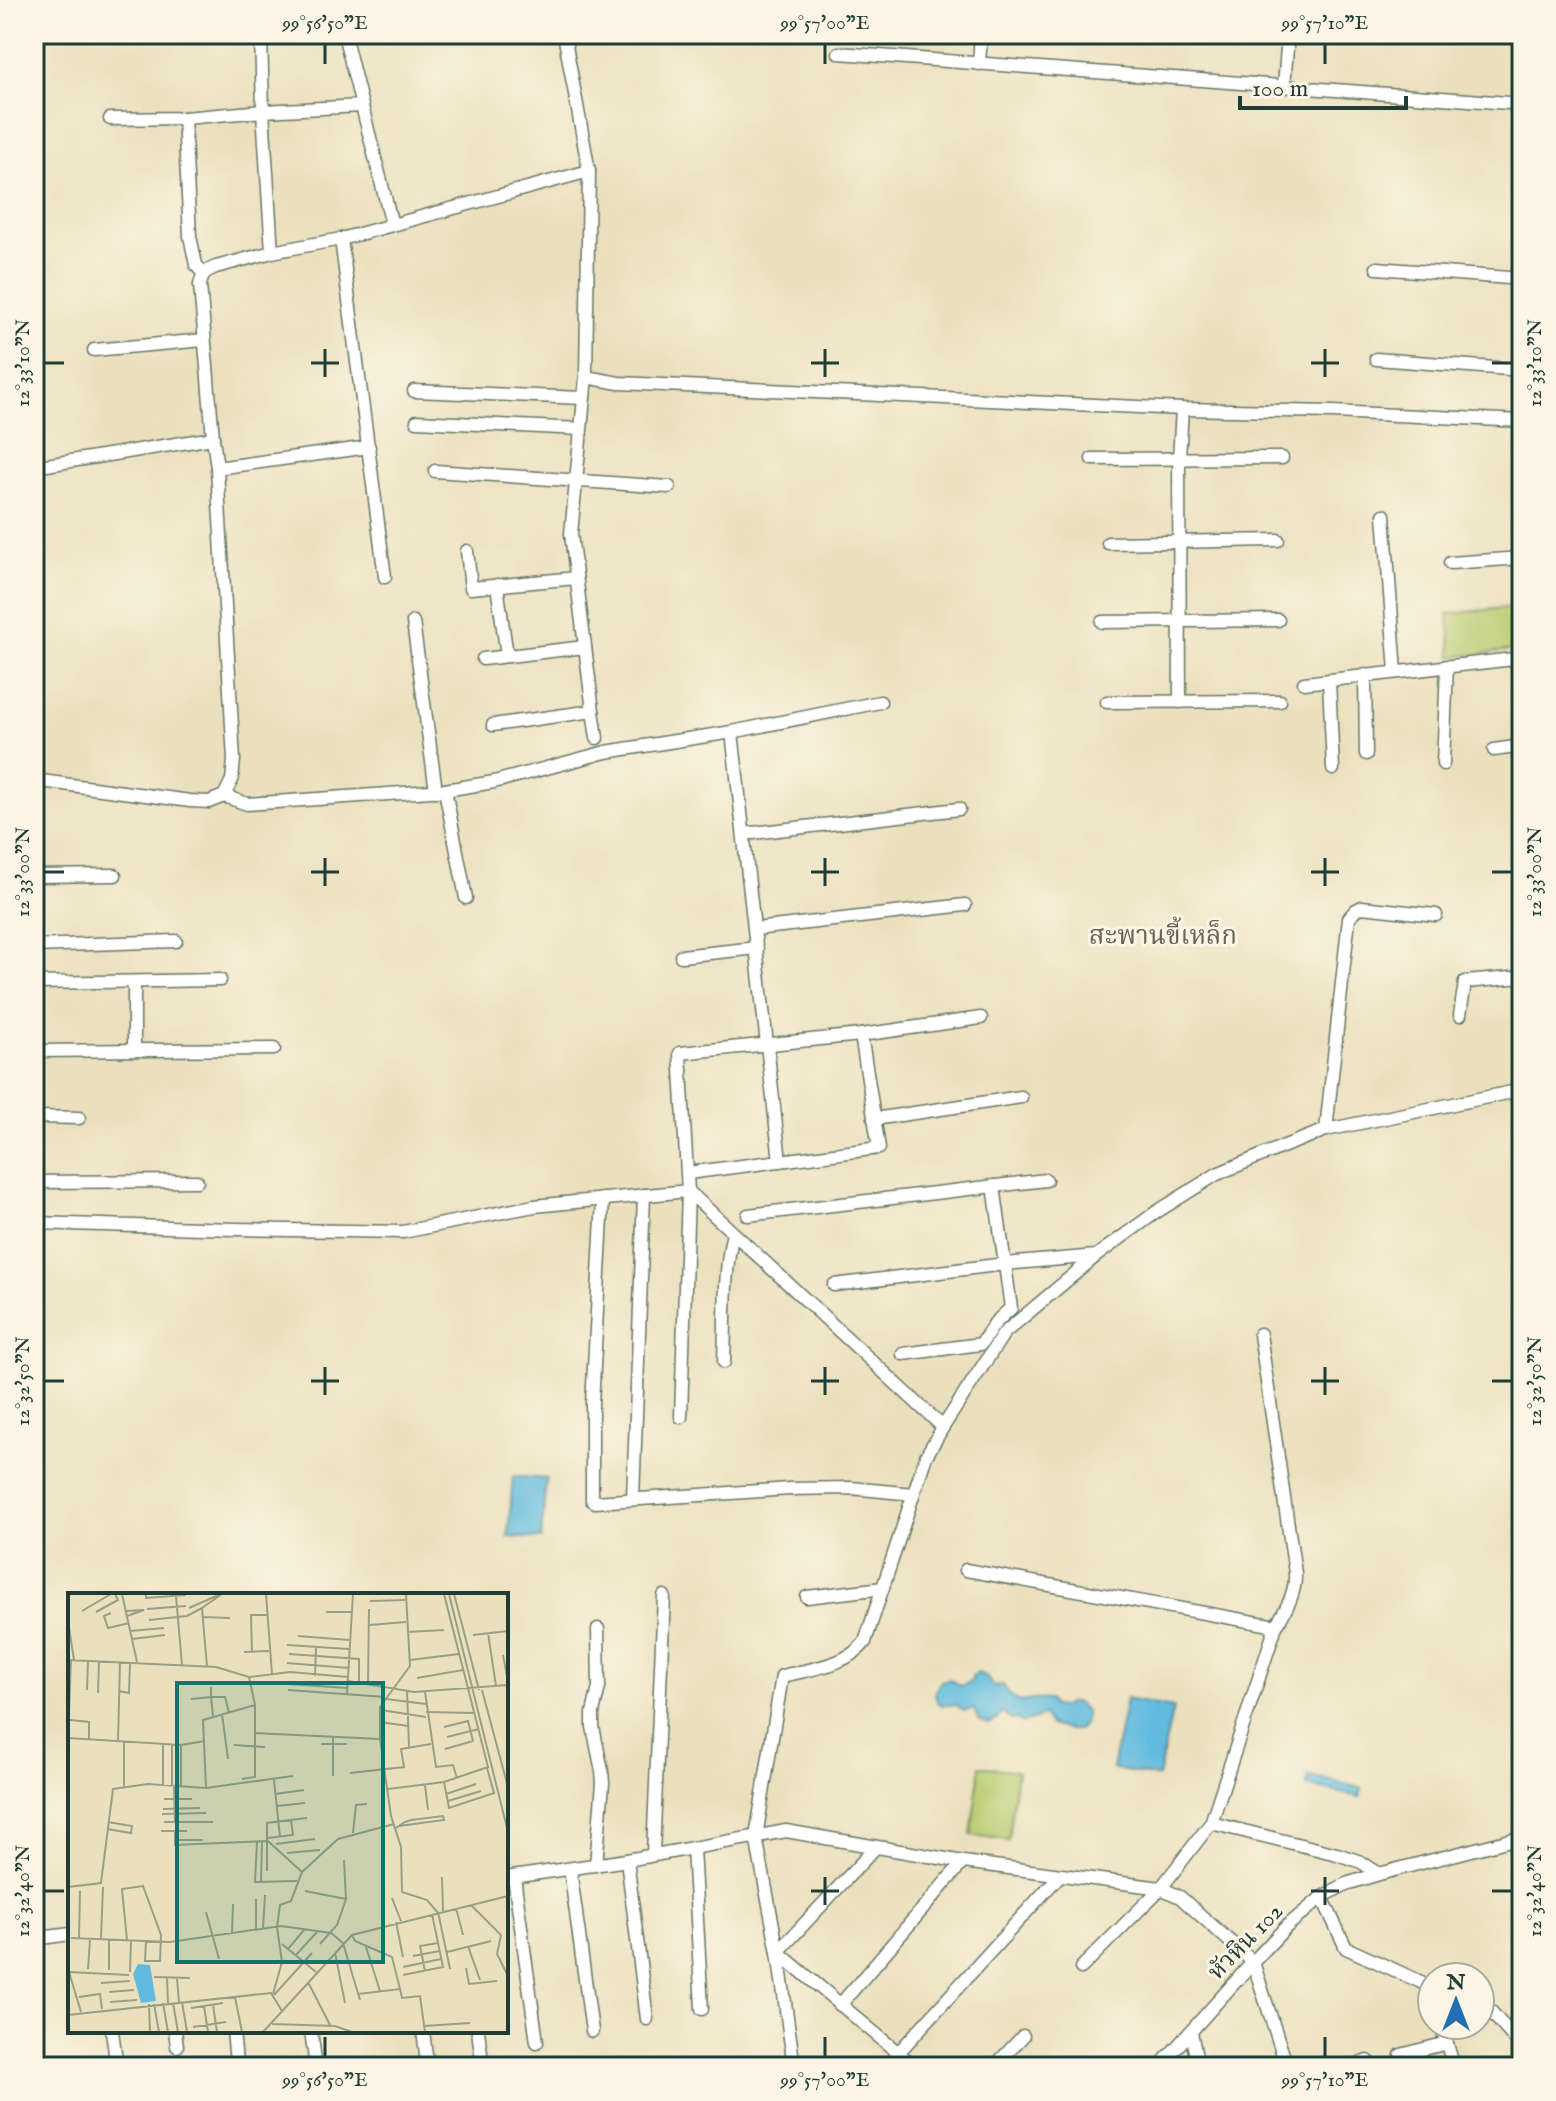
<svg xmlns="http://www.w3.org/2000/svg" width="1556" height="2101" font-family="'IM FELL English','Noto Serif Thai',serif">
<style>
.green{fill:#b8cb6f;stroke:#6c8452;stroke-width:2}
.water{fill:#60bbde;stroke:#407c89;stroke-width:2}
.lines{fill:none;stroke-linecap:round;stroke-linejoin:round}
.minor-casing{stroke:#667664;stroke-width:15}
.minor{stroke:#fff;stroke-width:12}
.ticks{fill:none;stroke:#1f3d34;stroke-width:3}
.labels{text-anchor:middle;stroke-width:6;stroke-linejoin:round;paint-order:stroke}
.street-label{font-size:24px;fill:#1f3d34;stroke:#fcf5e5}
.neighbourhood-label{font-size:26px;fill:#676454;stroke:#fcf5e5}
.inset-road{fill:none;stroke:#999f86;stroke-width:2}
.view{fill:#0f766e;fill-opacity:0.15;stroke:#0f766e;stroke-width:4}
.inset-edge{fill:none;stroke:#1f3d34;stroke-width:4}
.neatline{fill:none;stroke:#1f3d34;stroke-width:3}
.ticks-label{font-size:20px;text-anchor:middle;fill:#1f3d34}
</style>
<rect width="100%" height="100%" fill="#fcf5e5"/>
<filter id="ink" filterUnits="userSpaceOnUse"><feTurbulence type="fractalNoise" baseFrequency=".0125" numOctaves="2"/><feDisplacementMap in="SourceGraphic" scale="16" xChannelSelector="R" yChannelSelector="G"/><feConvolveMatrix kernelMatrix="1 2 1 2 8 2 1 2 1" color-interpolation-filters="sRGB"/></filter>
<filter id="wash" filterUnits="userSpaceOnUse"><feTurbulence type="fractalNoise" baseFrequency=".006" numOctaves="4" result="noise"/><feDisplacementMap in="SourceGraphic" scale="32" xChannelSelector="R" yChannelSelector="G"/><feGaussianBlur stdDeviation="1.8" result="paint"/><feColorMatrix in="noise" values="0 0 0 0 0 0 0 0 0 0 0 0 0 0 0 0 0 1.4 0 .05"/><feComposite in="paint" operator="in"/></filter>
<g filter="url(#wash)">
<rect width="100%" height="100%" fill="#ebe0bd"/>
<!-- green -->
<g class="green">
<path d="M1522,606V649L1452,657L1448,614Z"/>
<path d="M980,1766L1017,1771L1008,1840L971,1835Z"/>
</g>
<!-- water -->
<g class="water">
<path d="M513,1476L546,1479L541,1539L508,1537Z"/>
<path d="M977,1673L985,1676L994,1687L1003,1685C1020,1713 1026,1696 1049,1700L1053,1706L1063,1707L1069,1703H1077L1086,1712L1085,1722L1078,1730H1069L1050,1725L1043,1716L1023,1723L1016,1719L1011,1720L1002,1713L997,1720L989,1724L980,1720L973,1709L964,1711L956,1705H942L937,1702L935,1691L941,1681L949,1679L962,1686L972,1681V1676Z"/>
<path d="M1126,1699L1173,1708L1158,1777L1112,1769Z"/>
<path d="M1309,1776L1362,1788L1360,1797L1307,1786Z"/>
</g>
</g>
<g filter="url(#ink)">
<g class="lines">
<defs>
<g id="minor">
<path d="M344,34L362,106"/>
<path d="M1208,34L1288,39"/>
<path d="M839,53L1522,104"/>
<path d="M979,64L981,34"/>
<path d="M1284,87L1288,34"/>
<path d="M184,118L190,236L196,265L204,274"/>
<path d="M110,119L184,118L263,111L261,34"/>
<path d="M341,239L385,577"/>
<path d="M272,252L263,111L362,106L392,225"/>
<path d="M1377,268L1522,279"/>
<path d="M94,350L204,340"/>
<path d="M1376,359L1522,370"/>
<path d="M586,377L619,383L1182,409L1333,412L1522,421"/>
<path d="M414,391L583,398"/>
<path d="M417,421L580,429"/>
<path d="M1092,459L1282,458"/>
<path d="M34,467L213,438"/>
<path d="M217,468L369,447"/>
<path d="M435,471L669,487"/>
<path d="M1384,515L1396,672"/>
<path d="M1108,543L1278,540"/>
<path d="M467,551L471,588L576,578"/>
<path d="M1450,563L1522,558"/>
<path d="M497,585L507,656"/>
<path d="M413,622L436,791"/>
<path d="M1102,622L1278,620"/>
<path d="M483,659L585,647"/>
<path d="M1365,675L1366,754"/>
<path d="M1329,680L1333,769"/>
<path d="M1304,683L1522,658"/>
<path d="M1107,702L1280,701"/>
<path d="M1180,702L1179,459L1182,409"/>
<path d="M593,711L597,738"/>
<path d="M493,725L593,711L571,534L586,377L589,171"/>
<path d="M732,732L780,1161"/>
<path d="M1494,750L1522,746"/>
<path d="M1443,764L1447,666"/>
<path d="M34,780L190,801L209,802L224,796L232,780L234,760L217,468L213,438L200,285C202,275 205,271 216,267L272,252L341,239L589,171L564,34"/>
<path d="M445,790L466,898"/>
<path d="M224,796L247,804L445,790L494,782L606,752L732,732L880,702"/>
<path d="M744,834L959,809"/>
<path d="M34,876L115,875"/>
<path d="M755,929L965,905"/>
<path d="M34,946L176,941"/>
<path d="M681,956L757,948"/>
<path d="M34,983L220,980"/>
<path d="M1460,1015L1465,982L1522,977"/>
<path d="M134,1050V982"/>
<path d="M34,1051L274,1049"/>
<path d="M34,1117L79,1118"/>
<path d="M874,1119L1021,1097"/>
<path d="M1326,1130L1349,918L1356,910L1362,907L1436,915"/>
<path d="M688,1173L879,1148L861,1035"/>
<path d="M34,1182L197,1181"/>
<path d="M603,1199L592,1404V1500L595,1502L790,1489L851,1488L913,1494"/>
<path d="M748,1215L1046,1180"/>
<path d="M34,1223L235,1229L403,1232L534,1206L688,1191L943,1427L926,1456L865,1642C847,1666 809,1669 782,1676L756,1837L778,1952L794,2067"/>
<path d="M834,1285L1005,1264L1096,1256"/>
<path d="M1260,1334L1295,1573C1296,1594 1286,1609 1276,1626"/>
<path d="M903,1354L981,1344L995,1323L1011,1308L994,1186"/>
<path d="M724,1362C726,1319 723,1275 733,1233"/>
<path d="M681,1417L688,1191L680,1053L861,1035L981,1018"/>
<path d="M943,1427L1004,1333L1096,1256L1155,1213L1217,1174L1287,1145L1326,1130L1522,1090"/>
<path d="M633,1499L644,1195"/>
<path d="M966,1570L1276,1626L1211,1823L1161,1888L1081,1968"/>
<path d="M807,1597L883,1588"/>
<path d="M1211,1823L1337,1854L1361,1862L1379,1874"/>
<path d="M693,1848L702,2009"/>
<path d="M653,1854L664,1596"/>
<path d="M627,1860L647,2019"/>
<path d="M596,1865L603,1783L602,1771L593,1727V1713L599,1687L598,1629"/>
<path d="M570,1869L592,2031"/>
<path d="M514,1877L537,2042"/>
<path d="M506,1878L627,1860L786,1831L963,1862L1161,1888L1180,1897L1253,1962L1287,2067"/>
<path d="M1322,1897L1346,1948L1432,1987"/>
<path d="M34,1939L70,1934"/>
<path d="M778,1952L915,2067"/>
<path d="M778,1952L876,1847"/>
<path d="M1480,2003L1486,2006L1514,2038L1522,2043"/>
<path d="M840,2005L963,1862"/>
<path d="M1441,2025L1454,2067"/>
<path d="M112,2031L116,2060"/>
<path d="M175,2031L177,2046"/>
<path d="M233,2031L236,2062"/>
<path d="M311,2031L316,2067"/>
<path d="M423,2031L427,2063"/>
<path d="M478,2031L481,2053"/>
<path d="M1191,2032L1198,2067"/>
<path d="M898,2053L1060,1875"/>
<path d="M1401,2055L1447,2043"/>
<path d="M994,2067L1023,2036"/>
<path d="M1159,2067L1253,1962L1286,1927L1322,1897L1346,1884L1379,1874L1522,1837"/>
<path d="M1348,2067L1368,2061"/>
</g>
</defs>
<!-- minor casing -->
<use href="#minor" class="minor-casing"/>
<!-- minor -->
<use href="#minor" class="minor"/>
</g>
</g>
<!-- ticks -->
<path class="ticks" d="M325,44V64M825,44V64M1325,44V64M325,349V377M825,349V377M1325,349V377M44,363H64M311,363H339M811,363H839M1311,363H1339M1492,363H1512M325,858V886M825,858V886M1325,858V886M44,872H64M311,872H339M811,872H839M1311,872H1339M1492,872H1512M325,1367V1395M825,1367V1395M1325,1367V1395M44,1381H64M311,1381H339M811,1381H839M1311,1381H1339M1492,1381H1512M825,1877V1905M1325,1877V1905M44,1891H64M811,1891H839M1311,1891H1339M1492,1891H1512M325,2037V2057M825,2037V2057M1325,2037V2057"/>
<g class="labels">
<!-- street labels -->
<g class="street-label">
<text transform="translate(1245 1941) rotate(-46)" y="8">หัวหิน 102</text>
</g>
<!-- neighbourhood labels -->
<g class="neighbourhood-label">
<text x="1163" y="944">สะพานขี้เหล็ก</text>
</g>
</g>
<!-- overview -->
<g transform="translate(68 1593)">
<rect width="440" height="440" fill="#ebe0bd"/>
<path d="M70,371L82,372L88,408L73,410L65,381Z" fill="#60bbde"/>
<path class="inset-road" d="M54,1L69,69M78,1V5L118,2M198,1L204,81M338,1L342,73L312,114V146L323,223L333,254L334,299L359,307L370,320M381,1L440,239M386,1L411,97M108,3L114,72M302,8L337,7M121,15L153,1M79,16L118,13M14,18L43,1M58,18L76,17L59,23M28,19L50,7L47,1M258,19H283M43,20L36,23L40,35L61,30M135,24L162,25M81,27L119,23L134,15M0,28L6,67M302,32L338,29M62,38L96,35M339,39L376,37M420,40L428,93M405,42L440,38M230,43L281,47M64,46L97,42M219,52L281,56M176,59L201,58M184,60L183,22H199M221,61L291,66V89M435,62L440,89M0,67L148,74L181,84L222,79L280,84M342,67L391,61M219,70L281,75M139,74L134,15L154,1M247,83L248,55M349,85L395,77M280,88L346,99L440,92M300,90L301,16M220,91L279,95M19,97L20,68M220,97L317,104M339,97L341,154M414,97L440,194M51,98L61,100L62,70M357,99L368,174L385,172L389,185M30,100L31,68M279,101L285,1M123,106L143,104V94M318,106L358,111M313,117L358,124M358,119L406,120M154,121L160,166M145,123L143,104H157L161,120M2,127L21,129V147M312,129L340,133M376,134L400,128L405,148M186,140L312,146M379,144L411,136M0,145L113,152L137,148M0,145L3,68M50,147L52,70M56,148V193M104,151V192M253,151H279M166,152L197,154M377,156L405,148M282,180L336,174L333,156L363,151M265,183V144M174,186L187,184V112M206,187L212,244M376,189L381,215L426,200L419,175M95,192V151M357,192L360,217M106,193L107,229M113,193V152M138,195L225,183M320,196L376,189L420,174L376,1M207,201L236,197M378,201L408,191M96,206H124M380,208L413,198M209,213L237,210M95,216L132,215M94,221L138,220M96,229H145M328,235L337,229L343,227L375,223L376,227L331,233M39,236L63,240L64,233L40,229M93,238H119M107,238V252L200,248L234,279L223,308L212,312L209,334L214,369L205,401M285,240L288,212L299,211M200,245L225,242L223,227M107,247H135M189,249L187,289L229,288M208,251L247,246M219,260L252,257M276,267L278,306M199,278V230L239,225M234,279L270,246L326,231M374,284L375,318M193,289L194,248M0,294L33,290L45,196L80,191L138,195L135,127L187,112L181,84M237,298L278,306L269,332L252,351M324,305L333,328M403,312L433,342L429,361L440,383M388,315L395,342M138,319L151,366M370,319L382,376M328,329L335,364M195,335L197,302M188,337V306M164,340L165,311M284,342L287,348L324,364L332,396M3,345L102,349L213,333L263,340L275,350L292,407M11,345L12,298M33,346L35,294M59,347L54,296L75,293L93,342L92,368H77L78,348M214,351L248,379M400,353L412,387M298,354L312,398M220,356L236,337M379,359L423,348M267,360L277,410M228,362L249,339M345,363L372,358M335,374L373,366M398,375L401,391L429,388M20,376L22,347M41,377V347M357,378L352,353L370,350M1,379L61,382M1,379L13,419M62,379L63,347M335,382L375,374L364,321M86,384L122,385M99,384L100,410M109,385L111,409M240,389L262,432M33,390L62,388M41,399L66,397M290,401L332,396L334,405L352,403L357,439M206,402L244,360M11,404L32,401L34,416M167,404L174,439M42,409L69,407M114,409L119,439M95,410L100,439M105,410L110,439M81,411L82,439M86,411L91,439M145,412L149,439M136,413L140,439M123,415L155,410M0,422L203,400L214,418M204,431L267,433L284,439M357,433L402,430M125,434L158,429M195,439L284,342L440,303"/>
<path class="view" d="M109,90H315V369H109Z"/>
<rect width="440" height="440" class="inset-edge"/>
</g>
<!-- margin -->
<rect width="1556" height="2101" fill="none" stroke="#fcf5e5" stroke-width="88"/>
<!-- north arrow -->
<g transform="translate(1456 2001)"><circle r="38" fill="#fcf5e5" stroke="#a4ab9e" stroke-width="2"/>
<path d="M0-6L14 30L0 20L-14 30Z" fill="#1f6fb2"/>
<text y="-12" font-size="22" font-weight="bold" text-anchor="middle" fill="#1f3d34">N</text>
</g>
<!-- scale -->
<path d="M1240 96v12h166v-12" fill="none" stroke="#1f3d34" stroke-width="4"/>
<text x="1252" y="96" font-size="24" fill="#1f3d34" stroke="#fcf5e5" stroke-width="6" paint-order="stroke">100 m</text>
<rect x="44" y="44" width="1468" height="2013" class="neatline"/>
<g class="ticks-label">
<text x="325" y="29">99°56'50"E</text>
<text x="825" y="29">99°57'00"E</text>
<text x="1325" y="29">99°57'10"E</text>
<text transform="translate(22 363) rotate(-90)" y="7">12°33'10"N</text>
<text transform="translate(1534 363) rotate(-90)" y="7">12°33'10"N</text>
<text transform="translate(22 872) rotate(-90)" y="7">12°33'00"N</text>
<text transform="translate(1534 872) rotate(-90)" y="7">12°33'00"N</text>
<text transform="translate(22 1381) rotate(-90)" y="7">12°32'50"N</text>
<text transform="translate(1534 1381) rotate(-90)" y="7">12°32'50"N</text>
<text transform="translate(22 1891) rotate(-90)" y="7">12°32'40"N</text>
<text transform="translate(1534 1891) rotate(-90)" y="7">12°32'40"N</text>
<text x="325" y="2086">99°56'50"E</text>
<text x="825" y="2086">99°57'00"E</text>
<text x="1325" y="2086">99°57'10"E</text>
</g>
</svg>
